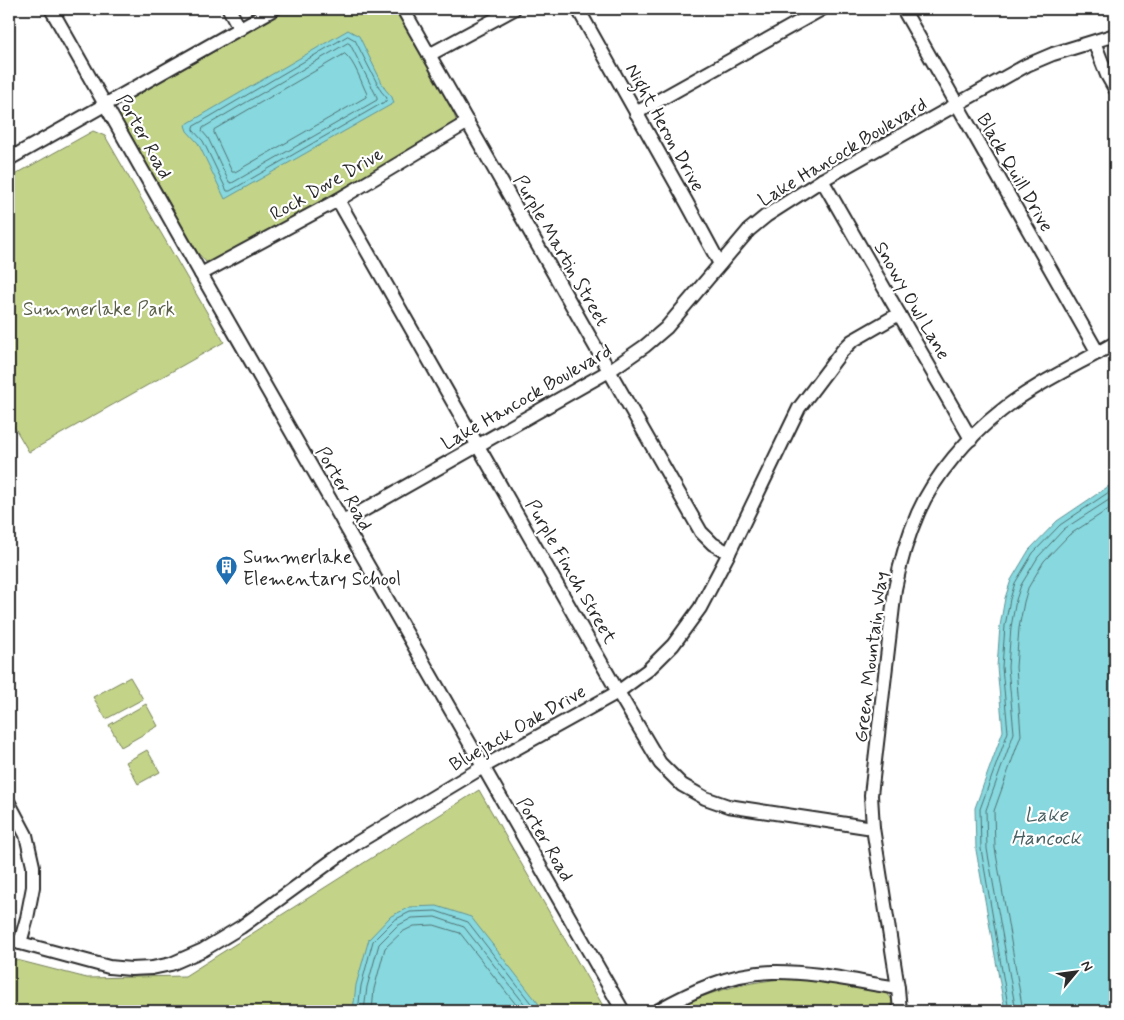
<svg xmlns="http://www.w3.org/2000/svg" width="1124" height="1020" font-family="Mynerve,sans-serif">
<style>
.green{fill:#c3d488;stroke:#77805a}
.water{fill:#87d9df;stroke:#629397}
.lines{fill:none;stroke-linecap:round;stroke-linejoin:round}
.shore{stroke:#507173;stroke-width:1}
.minor-casing{stroke:#2b2b2b;stroke-width:16}
.minor{stroke:#fff;stroke-width:12}
.labels{text-anchor:middle;stroke-width:4.5;stroke-linejoin:round;paint-order:stroke}
.street-label{font-size:19px;fill:#2b2b2b;stroke:#fff}
.park-label{font-size:19px;fill:#595e47;stroke:#fff}
.poi-label{font-size:19px;fill:#2b2b2b;stroke:#fff;text-anchor:start}
.water-label{font-size:20px;font-style:italic;fill:#475f61;stroke:#fff}
</style>
<rect width="100%" height="100%" fill="#fff"/>
<filter id="ink" filterUnits="userSpaceOnUse"><feTurbulence type="fractalNoise" baseFrequency=".02" numOctaves="2"/><feDisplacementMap in="SourceGraphic" scale="10" xChannelSelector="R" yChannelSelector="G"/><feConvolveMatrix kernelMatrix="1 2 1 2 8 2 1 2 1" color-interpolation-filters="sRGB"/></filter>
<g filter="url(#ink)">
<!-- green -->
<g class="green">
<path d="M289,9H395L452,109L456,120L449,127L215,262H206L198,253L121,118C118,109 123,104 129,100Z"/>
<path d="M93,131L105,136L224,342L29,452L9,418V178Z"/>
<path d="M130,677L143,699L106,719L93,697Z"/>
<path d="M146,704L158,726L121,747L109,725Z"/>
<path d="M147,750L160,772L138,784L126,762Z"/>
<path d="M479,790L606,1011H9V958L87,978L185,976Z"/>
<path d="M782,979L815,981L883,992C892,995 894,1003 893,1011H670C706,992 742,983 782,979Z"/>
</g>
<!-- water -->
<g class="water">
<path d="M348,30L359,36L385,89L392,97L394,103L225,199L198,143L187,131L185,125Z"/>
<path d="M1115,482V1011H1005L976,850L975,808L1003,731L997,667L1000,626L1005,598L1011,580L1029,550L1057,521Z"/>
<path d="M437,906L471,917L538,1003L542,1011H353L356,985L369,939L391,916L410,907Z"/>
<path d="M790,1006L832,1011H744L753,1008Z"/>
</g>
<g class="lines">
<!-- shore -->
<g class="shore">
<path d="M348,36L355,40L381,91L387,98L386,101L230,191H227L203,141L193,130V127Z"/>
<path d="M348,43L350,44L377,97V100L232,183L229,182L208,138L202,131L203,128Z"/>
<path d="M345,54C355,62 361,82 367,94L366,97L235,172H232L214,133V130Z"/>
<path d="M358,1011L361,986L373,941L394,920L410,912L436,911L468,922L537,1011"/>
<path d="M364,1011L367,987L379,944L397,926L412,918L435,917L464,927L530,1011"/>
<path d="M372,1011L374,989L385,948L402,932L414,926L434,925L460,933L521,1011"/>
<path d="M1009,1011L981,849L980,809L1008,732L1002,667L1005,626L1010,599L1015,583L1033,553L1060,525L1115,488"/>
<path d="M1016,1011L987,849L986,810L1014,733L1008,667L1011,627L1016,600L1021,585L1038,557L1064,529L1115,496"/>
<path d="M1023,1011L995,848L994,811L1021,735L1016,667L1019,628L1024,602L1028,588L1044,561L1069,535L1115,505"/>
</g>
<defs>
<g id="minor">
<path d="M51,9L201,274L623,1011"/>
<path d="M229,9L240,29"/>
<path d="M403,9L701,532L713,544L729,553"/>
<path d="M578,9L687,203L720,264"/>
<path d="M903,9L1098,353"/>
<path d="M1094,42L1107,75L1115,89"/>
<path d="M429,55L514,9"/>
<path d="M636,113L822,9"/>
<path d="M9,159L274,9"/>
<path d="M822,180L971,439"/>
<path d="M338,200L618,692L660,763L682,785L705,798L728,806L873,828"/>
<path d="M201,274L338,200L468,122"/>
<path d="M343,522L609,371L645,346L666,328L749,230L766,216L822,180L1027,65L1053,54L1115,35"/>
<path d="M9,803L26,835L33,866V887L27,918L20,943"/>
<path d="M9,940L109,967L131,969L152,968L171,964L203,950L241,927L355,844L483,767L618,692L648,670L673,645L700,608L729,553L799,408L842,351L852,341L899,314"/>
<path d="M657,1011C692,991 731,973 772,972C814,971 857,982 898,988"/>
<path d="M900,1011L898,988L873,828L871,795L895,589C900,563 907,538 918,513C934,476 969,436 1001,411C1033,385 1079,364 1115,343"/>
</g>
</defs>
<!-- minor casing -->
<use href="#minor" class="minor-casing"/>
<!-- minor -->
<use href="#minor" class="minor"/>
</g>
</g>
<!-- icons -->
<defs>
<symbol id="building-pin" viewBox="-11 -11 22 30"><path d="M0 17L-7.5 6A9.5 9.5 0 1 1 7.5 6Z" fill="#1f6fb2" stroke="#fff"/><path d="M-4-6H4V6H1V3H-1V6H-4ZM-2.5-4.3h1.7v1.8h-1.7ZM.8-4.3h1.7v1.8H.8ZM-2.5-1h1.7V.8h-1.7ZM.8-1h1.7V.8H.8Z" fill="#fff"/></symbol>
</defs>
<g fill-rule="evenodd">
<use href="#building-pin" x="214" y="554" width="25" height="34"/>
</g>
<g class="labels">
<!-- street labels -->
<g class="street-label">
<text transform="translate(666 127) rotate(61)" y="7">Night Heron Drive</text>
<text transform="translate(145 136) rotate(61)" y="7">Porter Road</text>
<text transform="translate(842 151) rotate(-31)" y="7">Lake Hancock Boulevard</text>
<text transform="translate(1016 172) rotate(60)" y="7">Black Quill Drive</text>
<text transform="translate(326 183) rotate(-30)" y="7">Rock Dove Drive</text>
<text transform="translate(562 250) rotate(60)" y="7">Purple Martin Street</text>
<text transform="translate(913 300) rotate(60)" y="7">Snowy Owl Lane</text>
<text transform="translate(526 396) rotate(-30)" y="7">Lake Hancock Boulevard</text>
<text transform="translate(345 488) rotate(60)" y="7">Porter Road</text>
<text transform="translate(572 571) rotate(60)" y="7">Purple Finch Street</text>
<text transform="translate(870 657) rotate(-83)" y="7">Green Mountain Way</text>
<text transform="translate(517 727) rotate(-30)" y="7">Bluejack Oak Drive</text>
<text transform="translate(546 839) rotate(60)" y="7">Porter Road</text>
</g>
<!-- park labels -->
<g class="park-label">
<text x="99" y="315">Summerlake Park</text>
</g>
<!-- poi labels -->
<g class="poi-label">
<text x="243" y="563">Summerlake<tspan x="243" dy="22">Elementary School</tspan></text>
</g>
<!-- water labels -->
<g class="water-label">
<text x="1046" y="821">Lake<tspan x="1046" dy="23">Hancock</tspan></text>
</g>
</g>
<!-- margin -->
<rect width="1124" height="1020" fill="none" stroke="#fff" stroke-width="30"/>
<rect x="15" y="15" width="1094" height="990" fill="none" stroke="#2b2b2b" stroke-width="2" filter="url(#ink)"/>
<!-- north arrow -->
<g transform="translate(1076 972) rotate(61)" stroke="#ffffff" stroke-width="4" paint-order="stroke">
<path d="M0-4L9 19L0 12L-9 19Z" fill="#2b2b2b"/>
<text y="-8" font-size="14" font-weight="bold" text-anchor="middle" fill="#2b2b2b">N</text>
</g>
</svg>
